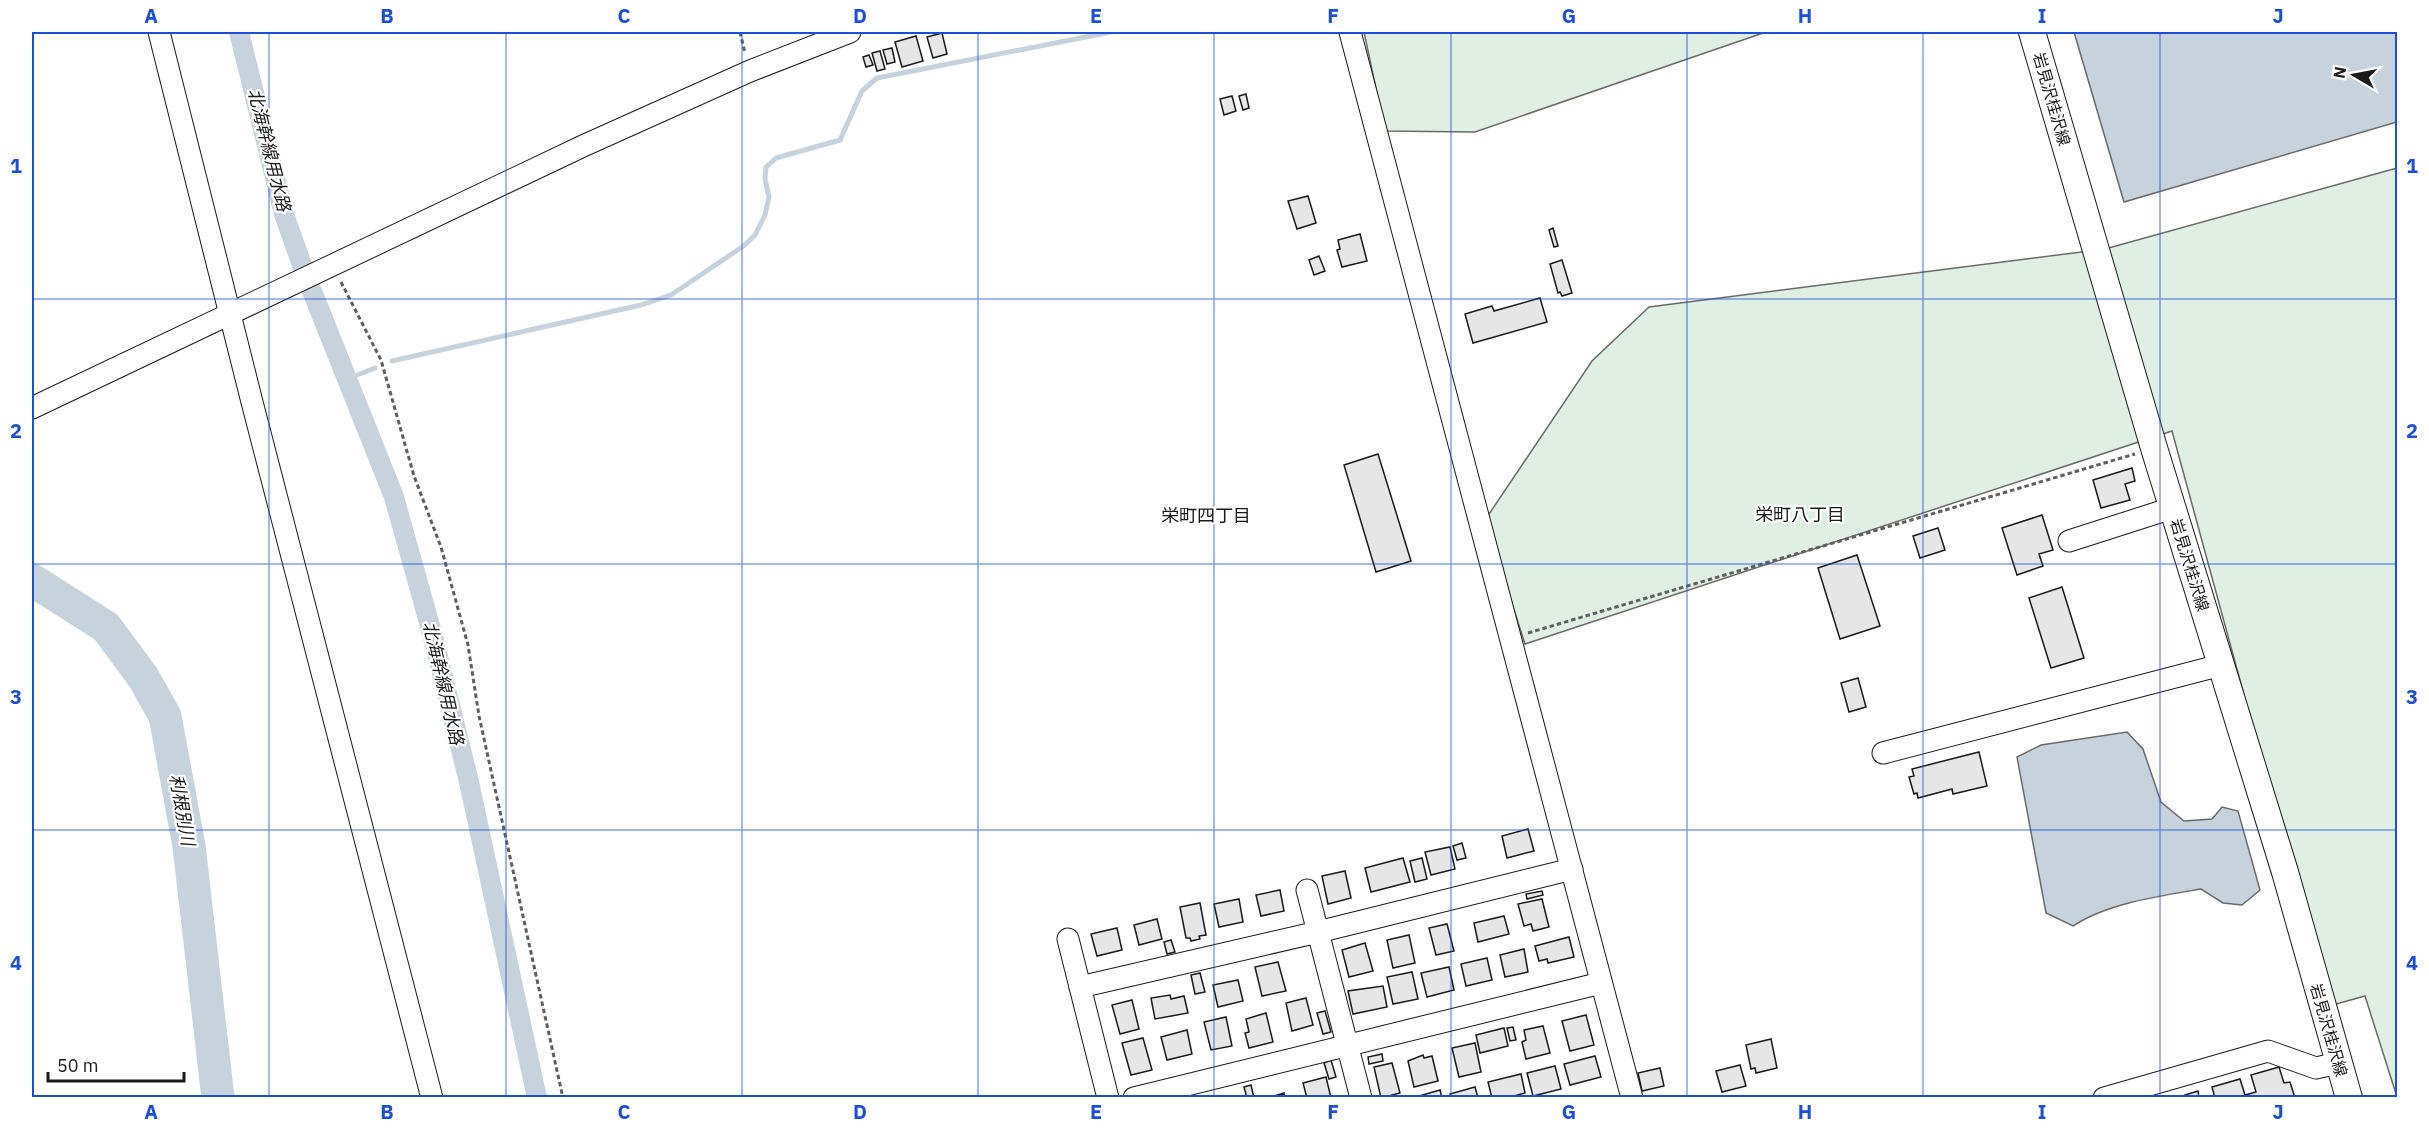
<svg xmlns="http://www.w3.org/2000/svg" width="2429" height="1129" font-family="'IBM Plex Sans','Noto Sans JP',sans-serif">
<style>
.green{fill:#e0efe3;stroke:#6a6a6a;stroke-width:1.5}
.water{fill:#c6d2dc;stroke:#6a6a6a;stroke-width:1.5}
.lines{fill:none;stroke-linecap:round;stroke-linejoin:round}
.stream{stroke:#c6d2dc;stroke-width:5}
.canal{stroke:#c6d2dc;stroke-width:20}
.river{stroke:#c6d2dc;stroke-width:33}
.building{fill:#e6e6e6;stroke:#1a1a1a;stroke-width:1.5}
.minor-casing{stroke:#1a1a1a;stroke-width:23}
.major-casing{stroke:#1a1a1a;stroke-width:28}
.path{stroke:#5f5f5f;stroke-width:3;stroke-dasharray:4.5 3;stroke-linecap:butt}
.minor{stroke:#fff;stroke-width:21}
.major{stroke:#fff;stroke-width:26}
.grid{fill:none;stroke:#1d4ed8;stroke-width:1.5;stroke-opacity:0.55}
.labels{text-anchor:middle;stroke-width:4.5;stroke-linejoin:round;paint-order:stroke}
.street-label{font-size:16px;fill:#1a1a1a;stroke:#fff}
.water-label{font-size:18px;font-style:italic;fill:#1a1a1a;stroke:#fff}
.neighbourhood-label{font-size:18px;fill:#1a1a1a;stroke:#fff}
.neatline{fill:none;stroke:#1d4ed8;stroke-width:2}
.grid-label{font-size:20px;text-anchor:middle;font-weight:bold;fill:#1d4ed8}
</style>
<rect width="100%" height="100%" fill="#fff"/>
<!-- green -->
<g class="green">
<path d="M1364,32H1766L1475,132L1385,131Z"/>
<path d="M2397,168V1097L2365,996L2329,1006L2172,431L1525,644L1485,520L1592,361L1649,307L2105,249Z"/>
</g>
<!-- water -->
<g class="water">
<path d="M2074,32H2397V122L2124,202Z"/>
<path d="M2127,732L2143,749L2161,802L2184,821L2212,819L2222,807L2238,811L2260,890L2242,905L2223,903L2201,889C2160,896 2108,903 2073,926L2046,913L2017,757L2041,745Z"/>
</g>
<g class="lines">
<!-- stream -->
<g class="stream">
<path d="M392,361L641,305L671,295L745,245L755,235L765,215L769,197L765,179L766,167L776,158L840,140L862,91L877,78L1111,32"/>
<path d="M347,379L375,368"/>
</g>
<!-- canal -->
<g class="canal">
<path d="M239,32L284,214L303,268"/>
<path d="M308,281L394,497L432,633L469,782L537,1098"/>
</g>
<!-- river -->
<path class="river" d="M32,580L106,627L143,677L165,716L189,846L218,1098"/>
</g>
<!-- building -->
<g class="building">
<path d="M942,33L947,54L933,58L927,37Z"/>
<path d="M916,36L923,61L902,67L895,42Z"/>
<path d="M892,48L895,62L887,64L883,50Z"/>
<path d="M880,51L885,69L877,71L872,53Z"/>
<path d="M869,55L873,65L866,67L863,57Z"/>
<path d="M1246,94L1249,108L1243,110L1239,96Z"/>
<path d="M1232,96L1236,111L1224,115L1220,99Z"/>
<path d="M1308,196L1316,223L1297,229L1288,201Z"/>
<path d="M1553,228L1558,246L1554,247L1549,230Z"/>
<path d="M1360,234L1367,261L1342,267L1337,250L1340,249L1338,240Z"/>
<path d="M1319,256L1325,271L1314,275L1309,260Z"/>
<path d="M1562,260L1572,293L1562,296L1560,292L1558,293L1550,264Z"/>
<path d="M1540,298L1547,322L1473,343L1465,314L1492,306L1494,311Z"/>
<path d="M1378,454L1411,561L1376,572L1344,465Z"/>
<path d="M2132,468L2135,481L2125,484L2130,500L2101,508L2093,480Z"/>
<path d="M2042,515L2053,550L2039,554L2043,566L2017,575L2002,528Z"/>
<path d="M1938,528L1945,550L1920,558L1913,536Z"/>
<path d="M1857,555L1880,626L1840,639L1818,568Z"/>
<path d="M2062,587L2084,658L2051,668L2029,598Z"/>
<path d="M1858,678L1866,707L1849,712L1841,683Z"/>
<path d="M1979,752L1987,786L1953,794L1952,789L1918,798L1917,793L1914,794L1909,777L1914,776L1912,769Z"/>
<path d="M1528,829L1534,851L1507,858L1502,836Z"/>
<path d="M1462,843L1466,858L1457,860L1453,846Z"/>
<path d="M1450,847L1455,869L1431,875L1425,852Z"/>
<path d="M1403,858L1410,882L1371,892L1365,868Z"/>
<path d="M1422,858L1427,879L1415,882L1410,861Z"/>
<path d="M1345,871L1351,898L1328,904L1322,876Z"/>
<path d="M1280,890L1284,911L1261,916L1256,895Z"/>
<path d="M1542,891L1543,895L1527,899L1526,894Z"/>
<path d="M1239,899L1243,922L1219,927L1214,904Z"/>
<path d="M1542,899L1549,927L1533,931L1531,924L1524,926L1518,904Z"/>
<path d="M1200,903L1206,935L1199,936L1200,939L1191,941L1190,938H1186L1180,907Z"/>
<path d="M1504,916L1509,934L1478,942L1474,923Z"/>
<path d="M1157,919L1162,939L1139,945L1134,925Z"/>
<path d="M1447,924L1454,951L1436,955L1429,928Z"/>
<path d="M1117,928L1122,950L1097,956L1091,934Z"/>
<path d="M1409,935L1415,963L1393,968L1387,940Z"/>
<path d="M1569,937L1574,957L1548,963L1547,959L1539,961L1535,946Z"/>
<path d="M1171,940L1175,952L1167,954L1164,942Z"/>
<path d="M1365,943L1373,971L1349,977L1342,950Z"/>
<path d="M1524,949L1528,972L1505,977L1500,955Z"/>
<path d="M1487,958L1492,980L1466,986L1461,964Z"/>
<path d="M1278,962L1286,991L1262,996L1255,967Z"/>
<path d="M1449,967L1454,990L1427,997L1421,973Z"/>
<path d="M1412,972L1418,999L1393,1004L1387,977Z"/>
<path d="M1200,973L1205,992L1195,994L1191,975Z"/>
<path d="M1238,980L1243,1001L1218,1007L1213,985Z"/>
<path d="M1383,986L1387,1007L1353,1014L1348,991Z"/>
<path d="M1170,995L1171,999L1184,996L1188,1013L1155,1019L1151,998Z"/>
<path d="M1306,998L1313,1025L1292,1031L1286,1003Z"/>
<path d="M1132,1000L1139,1029L1120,1034L1112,1005Z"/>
<path d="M1325,1011L1331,1032L1323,1034L1317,1013Z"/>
<path d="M1266,1013L1273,1042L1249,1048L1245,1033L1249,1032L1246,1019Z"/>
<path d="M1586,1015L1594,1045L1570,1051L1562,1021Z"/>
<path d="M1226,1017L1232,1046L1211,1050L1204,1022Z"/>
<path d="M1543,1026L1550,1053L1526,1059L1522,1042L1526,1040L1524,1030Z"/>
<path d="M1513,1027L1516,1040L1510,1041L1507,1028Z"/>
<path d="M1504,1028L1508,1046L1480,1053L1476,1035Z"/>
<path d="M1187,1030L1192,1054L1167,1060L1161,1037Z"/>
<path d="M1143,1038L1152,1070L1131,1075L1122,1043Z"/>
<path d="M1771,1039L1777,1068L1756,1073L1755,1068L1751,1069L1746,1045Z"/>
<path d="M1475,1043L1481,1072L1459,1077L1452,1048Z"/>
<path d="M1382,1054L1383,1061L1369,1064L1368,1057Z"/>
<path d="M1423,1055L1424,1058L1432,1056L1438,1081L1414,1087L1408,1061Z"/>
<path d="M1595,1056L1601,1077L1570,1085L1564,1064Z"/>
<path d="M1331,1060L1336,1077L1329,1079L1324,1063Z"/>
<path d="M1392,1063L1400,1093L1381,1098L1374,1067Z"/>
<path d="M1740,1065L1746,1086L1722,1092L1716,1071Z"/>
<path d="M1555,1066L1561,1089L1533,1096L1527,1073Z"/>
<path d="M2279,1067L2284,1083L2290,1082L2295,1098H2215L2212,1087L2240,1079L2245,1095L2256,1092L2251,1075Z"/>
<path d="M1660,1068L1664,1086L1642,1091L1638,1073Z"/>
<path d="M1521,1074L1525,1093L1507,1098H1492L1488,1082Z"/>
<path d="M1326,1077L1331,1098H1307L1303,1083Z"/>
<path d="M1251,1085L1254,1098H1247L1244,1087Z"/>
<path d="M1475,1087L1478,1098H1451L1450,1094Z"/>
<path d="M1440,1090L1442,1098H1419V1096Z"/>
<path d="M2198,1091L2199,1098H2186L2185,1095Z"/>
<path d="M1284,1093L1285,1098H1268Z"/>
</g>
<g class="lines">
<defs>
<g id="minor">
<path d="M159,32L252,402L432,1098"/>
<path d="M1350,32L1632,1098"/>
<path d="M32,408L583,146L750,71L850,32"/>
<path d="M2069,541L2172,508"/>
<path d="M1883,753L2221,665"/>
<path d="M1307,890L1318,932L1572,869"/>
<path d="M1068,939L1108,1098"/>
<path d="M1080,987L1318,932L1361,1098"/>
<path d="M1134,1098L1601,983"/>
<path d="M2104,1098L2268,1051L2316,1068L2338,1063"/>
</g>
<path id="major" d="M2032,32L2154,448L2285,872L2349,1098"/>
</defs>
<!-- minor casing -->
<use href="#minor" class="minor-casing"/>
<!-- major casing -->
<use href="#major" class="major-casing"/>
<!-- path -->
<g class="path">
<path d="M740,32L745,53"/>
<path d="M341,282L381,360L414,476L441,547L468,645L479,716L563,1098"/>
<path d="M1528,633L2135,454"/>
</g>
<!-- minor -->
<use href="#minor" class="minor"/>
<!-- major -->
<use href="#major" class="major"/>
</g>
<!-- grid -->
<path class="grid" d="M269,32V1098M506,32V1098M742,32V1098M978,32V1098M1214,32V1098M1451,32V1098M1687,32V1098M1923,32V1098M2160,32V1098M32,299H2398M32,564H2398M32,830H2398"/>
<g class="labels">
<!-- street labels -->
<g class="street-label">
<text transform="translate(2052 99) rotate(74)" y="6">岩見沢桂沢線</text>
<text transform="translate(2190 565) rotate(73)" y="6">岩見沢桂沢線</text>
<text transform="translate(2329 1030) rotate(74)" y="6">岩見沢桂沢線</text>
</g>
<!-- water labels -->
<g class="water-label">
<text transform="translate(269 150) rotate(76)" y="6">北海幹線用水路</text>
<text transform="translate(443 683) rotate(77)" y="6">北海幹線用水路</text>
<text transform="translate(182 810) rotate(80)" y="6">利根別川</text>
</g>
<!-- neighbourhood labels -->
<g class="neighbourhood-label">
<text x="1800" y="521">栄町八丁目</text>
<text x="1206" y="522">栄町四丁目</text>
</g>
</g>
<!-- border -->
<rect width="2429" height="1129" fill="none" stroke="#ffffff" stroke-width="66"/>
<!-- north arrow -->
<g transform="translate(2354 75) rotate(280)" stroke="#ffffff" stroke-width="4.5" paint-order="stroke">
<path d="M0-4.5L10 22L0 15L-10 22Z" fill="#1a1a1a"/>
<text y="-9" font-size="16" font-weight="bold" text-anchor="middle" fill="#1a1a1a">N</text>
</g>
<!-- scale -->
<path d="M48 1072v9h136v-9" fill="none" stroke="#1a1a1a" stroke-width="3"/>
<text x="57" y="1072" font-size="18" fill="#1a1a1a" stroke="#ffffff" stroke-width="4.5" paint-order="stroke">50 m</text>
<rect x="33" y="33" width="2363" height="1063" class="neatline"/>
<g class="grid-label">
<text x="151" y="23">A</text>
<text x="387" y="23">B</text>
<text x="624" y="23">C</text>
<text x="860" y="23">D</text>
<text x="1096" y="23">E</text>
<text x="1333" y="23">F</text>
<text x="1569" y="23">G</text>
<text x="1805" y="23">H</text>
<text x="2042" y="23">I</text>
<text x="2278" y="23">J</text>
<text x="16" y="173">1</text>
<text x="2412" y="173">1</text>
<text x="16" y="438">2</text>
<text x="2412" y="438">2</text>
<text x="16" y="704">3</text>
<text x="2412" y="704">3</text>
<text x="16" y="970">4</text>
<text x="2412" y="970">4</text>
<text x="151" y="1119">A</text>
<text x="387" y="1119">B</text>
<text x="624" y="1119">C</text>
<text x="860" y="1119">D</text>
<text x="1096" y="1119">E</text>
<text x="1333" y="1119">F</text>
<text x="1569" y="1119">G</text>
<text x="1805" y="1119">H</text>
<text x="2042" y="1119">I</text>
<text x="2278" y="1119">J</text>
</g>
</svg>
